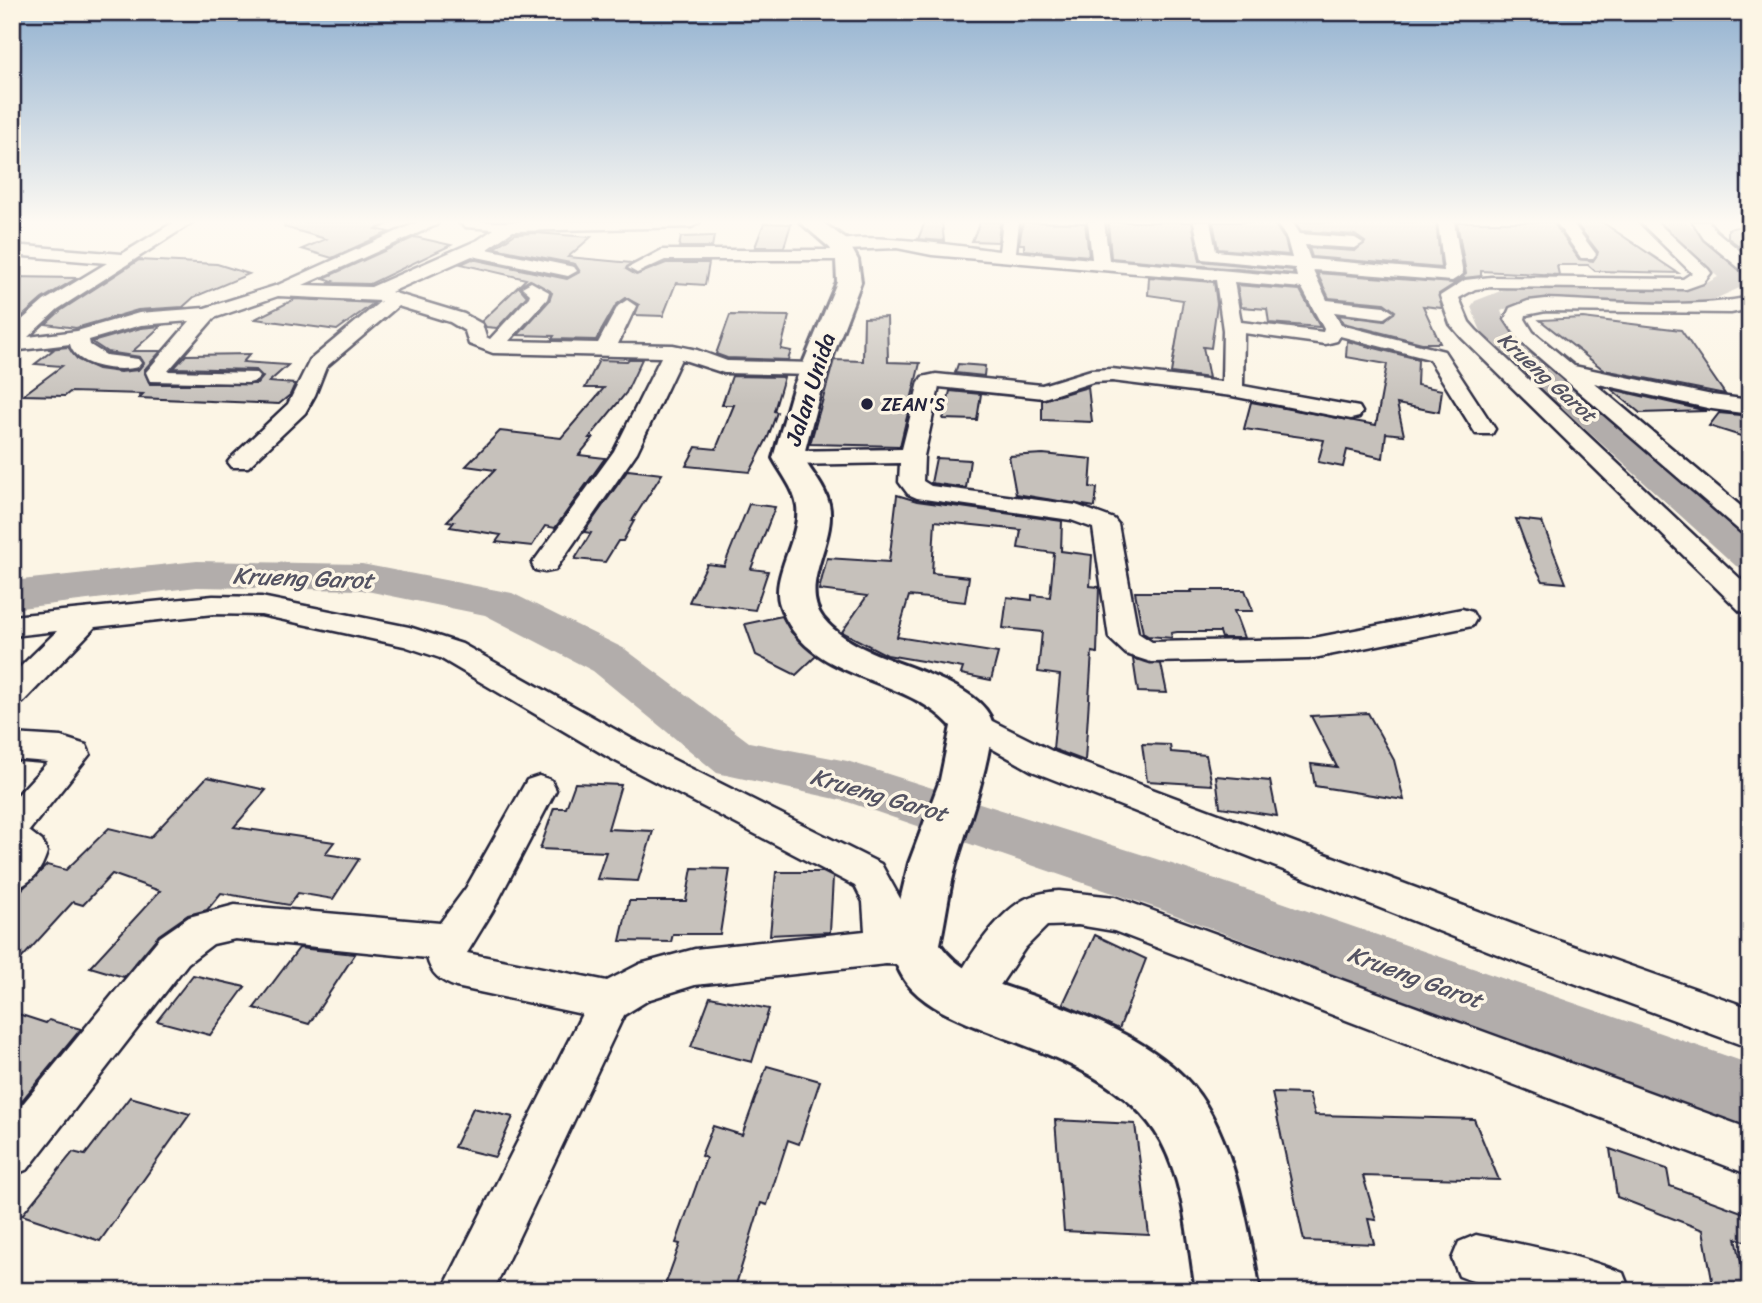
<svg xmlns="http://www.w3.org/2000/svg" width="1762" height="1303" font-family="Sriracha,sans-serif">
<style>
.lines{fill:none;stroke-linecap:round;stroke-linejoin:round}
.river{fill:#b2adab;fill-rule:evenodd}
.building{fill:#c6c1bb;stroke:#22223b;stroke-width:2}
.street-casing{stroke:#22223b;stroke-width:5}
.secondary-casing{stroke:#22223b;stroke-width:6}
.street{fill:#fcf5e5;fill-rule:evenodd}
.secondary{fill:#fcf5e5;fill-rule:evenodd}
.poi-dot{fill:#22223b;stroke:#fcf5e5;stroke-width:2.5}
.labels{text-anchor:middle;stroke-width:7;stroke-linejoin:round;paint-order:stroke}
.far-poi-label{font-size:19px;fill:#22223b;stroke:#fcf5e5;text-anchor:start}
.far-water-label{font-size:21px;font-style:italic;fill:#545362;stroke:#fcf5e5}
.street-label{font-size:23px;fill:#22223b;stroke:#fcf5e5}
.water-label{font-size:24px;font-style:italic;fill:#545362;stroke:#fcf5e5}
</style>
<rect width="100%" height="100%" fill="#fcf5e5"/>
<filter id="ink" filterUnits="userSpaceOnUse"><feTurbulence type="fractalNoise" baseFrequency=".0143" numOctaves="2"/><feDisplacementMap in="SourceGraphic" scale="14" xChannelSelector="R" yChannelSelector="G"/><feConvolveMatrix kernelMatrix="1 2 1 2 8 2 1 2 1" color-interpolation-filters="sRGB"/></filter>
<g filter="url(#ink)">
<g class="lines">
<!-- river -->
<g class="river">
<path d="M1662,222H1686L1746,273L1750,279L1746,285L1704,304L1520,302L1501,311L1507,326L1750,535V570L1736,566L1483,336L1471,307L1475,301L1516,285L1699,287L1718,277L1667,231Z"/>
<path d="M197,561L362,564L512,593L625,649L749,742L847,761L1172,864L1750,1064V1131L1162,910L845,801L717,773L593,671L485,615L362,590L197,587L12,609V581Z"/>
</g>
</g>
<!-- building -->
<g class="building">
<path d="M285,222H394L376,229L389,232L332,258L302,249L326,239L284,227Z"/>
<path d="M925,222H942L944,241L918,239Z"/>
<path d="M980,222H1000L998,242L972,241Z"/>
<path d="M1023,222L1085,223L1089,256L1024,250V244H1019Z"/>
<path d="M1108,222H1192L1200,261L1293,270L1294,274L1111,258Z"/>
<path d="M1213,222H1273L1285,240L1289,255L1218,249Z"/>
<path d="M1295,222H1436L1441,268L1312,257L1309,248L1355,251L1365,242L1355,235L1301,231Z"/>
<path d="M1457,222H1553L1579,259L1593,261L1598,252L1575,222H1602L1678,273L1595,271L1588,265H1557L1559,275L1481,271V276L1464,278L1439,294L1442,308L1423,306L1440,343H1422L1343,323L1339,315L1384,321L1395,311L1384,303L1329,298L1317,273L1453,283L1466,274Z"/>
<path d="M764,223L791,224L784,247H755Z"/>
<path d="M1750,224V247L1739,246L1728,238V229Z"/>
<path d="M535,233L591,237L568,257L632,263L626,269L636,275L666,263H709L705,285L676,283L663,316L635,315L639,305L626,298L616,305L596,340L552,339L554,336L518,335L549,301L552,293L530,280L519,287L527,296L497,328L486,327L482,321L526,279L461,264L472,259L567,279L580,272L575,264L494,248L515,234Z"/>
<path d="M714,236L712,247H679L681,237Z"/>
<path d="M415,237L451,245L370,284L328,283L333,281L324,278Z"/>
<path d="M139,260L217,264L249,274L194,297L183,307L138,310L76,328L46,324L60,311Z"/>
<path d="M12,277L77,278L42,299L16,322H12Z"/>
<path d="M1149,277L1214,282L1217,304L1211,348L1203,347L1209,378L1171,373L1183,300L1148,295Z"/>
<path d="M1237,285L1300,290L1320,327L1269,323L1267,309L1241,307Z"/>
<path d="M295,299L374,303L337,330L255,319Z"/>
<path d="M730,315L789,316L781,349L791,351L788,360L727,358L716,354Z"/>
<path d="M887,317L888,362L920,363L900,446L810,444L834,360L863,361L864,318Z"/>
<path d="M1583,318L1681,330L1725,394L1604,370L1540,320Z"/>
<path d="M161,326L133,351H161L144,370L150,384H257L263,377L256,370L174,368L186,355L250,354L243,362L288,365L269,382L295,384L290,395L279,404L139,398L143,394L70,392L65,396L23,395L62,366L35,364L53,350L48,349L68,347L78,360L98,369L120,372L138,370L144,363L140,357L107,352L92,342L141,328Z"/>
<path d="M1347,341L1418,359L1417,385L1442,390L1439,412L1397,404L1404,435L1386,433L1383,458L1347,450L1343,467L1318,462L1324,440L1244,429L1251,402L1376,425L1387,364L1346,357Z"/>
<path d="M629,359H642L626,393L589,438H593L579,455L605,458L555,528L545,526L532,546L496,542L501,535L450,527L454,522L447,521L495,470L466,466L500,431L561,438L604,388H585L599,360L627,361Z"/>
<path d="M958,364L985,366L984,376L955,373Z"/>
<path d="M732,376L784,377L774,411L777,412L768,437L750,472L686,466L696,447L716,449L734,405H722Z"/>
<path d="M1088,387L1092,422L1042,420V400Z"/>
<path d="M1611,389L1707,411L1640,413Z"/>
<path d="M950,391L981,394L977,420L943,419Z"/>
<path d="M1719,413L1740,415L1750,429V439L1709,426Z"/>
<path d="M1043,454L1092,459L1090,487L1097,488L1095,507L1016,494L1009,456Z"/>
<path d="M936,458L970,460L966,488L931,483Z"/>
<path d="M628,470L662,474L632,521H634L623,541H618L605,562L575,559L591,533L584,532Z"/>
<path d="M897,495L917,501L1062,521L1061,551L1092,555L1090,586L1099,587L1097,653L1092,652L1085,761L1053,749L1060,675L1038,672L1042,632L1003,628L1007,597L1032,600V595L1050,597L1054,553L1018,548L1021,530L935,521L932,573L969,577L965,602L909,596L897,637L998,653L991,680L961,674L963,668L887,655L842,632L867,596L819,590L827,558L889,562Z"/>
<path d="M749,504L775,507L751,569L768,571L755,610L689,602L707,564L724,566Z"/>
<path d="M1516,519L1542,522L1566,583L1543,581L1531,559Z"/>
<path d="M1191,590H1245L1253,611H1234L1244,638H1222L1220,632H1177L1171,633L1172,638L1148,636L1143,633L1135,592H1192Z"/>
<path d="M782,616L791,632L816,656L796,675L756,655L745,624Z"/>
<path d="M1133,659L1161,664L1167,693L1138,692Z"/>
<path d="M1368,713L1394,760L1404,800L1315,786L1311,764L1337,767L1311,716Z"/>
<path d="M1142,744L1170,745L1171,752L1206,755L1212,785L1147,781Z"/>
<path d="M1216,776L1270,781L1277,816L1220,807Z"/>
<path d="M207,777L266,790L234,827L334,842L325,854L359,859L333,899L298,893L289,905L221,893L207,910L188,915L159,935L124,977L90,967L160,891L112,874L83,905L73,902L12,969V899L47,865L66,870L109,828L150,838Z"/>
<path d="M575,783L621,785L608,829L653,831L638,881L597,879L606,852L540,849L554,808H566Z"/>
<path d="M692,868L730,869L720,934H673L671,942L620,941L629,901H686Z"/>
<path d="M776,872H823L833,877L830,932L770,935Z"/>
<path d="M1095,935L1146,959L1119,1029L1063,1004Z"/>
<path d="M299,948L355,954L309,1024L254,1008Z"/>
<path d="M193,975L245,987L210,1035L157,1021Z"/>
<path d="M710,997L769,1009L752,1062L691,1047Z"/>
<path d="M12,1012L46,1023L49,1020L81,1029L15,1109H12Z"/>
<path d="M767,1066L820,1081L799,1144L788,1140L767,1205L761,1203L734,1291H663L680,1244L676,1243L706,1158L701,1156L713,1126L742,1135Z"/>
<path d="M1272,1093L1309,1094L1315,1115L1474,1119L1499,1180L1363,1176L1376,1220L1368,1219L1374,1244L1304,1241Z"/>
<path d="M130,1097L190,1114L100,1241L22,1215L73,1152L85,1155Z"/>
<path d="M473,1108L513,1117L495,1157L454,1147Z"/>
<path d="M1055,1120L1135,1124L1149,1235L1064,1231Z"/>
<path d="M1610,1149L1667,1169L1670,1186L1750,1215V1243L1736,1238L1747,1291H1714L1703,1230L1617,1197Z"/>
</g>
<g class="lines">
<defs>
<g id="street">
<path d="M174,222H193L58,309L28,337L77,331L139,313L205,308L278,285L418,222H438L436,225L303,285L371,287L478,240L494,229L466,227L458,222H700L692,227L513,231L487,249L574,267L577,271L568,276L472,256L391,292L464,314L482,324L486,337L490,339L529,297L530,294L522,287L531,282L549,292L547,299L509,341L598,343L618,306L627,300L636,306L618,344L673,345L697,350L727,361L815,363L822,365L825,369L822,373L815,375L724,373L681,359L637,452L555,570L545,572L535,570L532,564L614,451L661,357L493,353L469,344L465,331L450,322L398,306L326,367L315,395L305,413L248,467H232L228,462L232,457L288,404L310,360L381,301L278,296L214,318L168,371L256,373L260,377L256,381L249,383L150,381L146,372L190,321L141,325L89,340L90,345L106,355L138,359L141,363L138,367C119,372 75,368 70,344L12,351V330L15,326L44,301L107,263L12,255V245L122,254Z"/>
<path d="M1003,222H1019L1016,252L1092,259L1088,222H1104L1109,260L1297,277L1295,268L1202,259L1194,222H1210L1216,251L1292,258L1287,239L1276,222H1292L1300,234L1355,238L1363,243L1355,248L1305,245L1310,259L1444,271L1438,222H1454L1463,274L1452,281L1313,270L1327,300L1384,306L1393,312L1384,318L1334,312L1341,325L1444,351L1495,429L1492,434H1476L1429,359L1340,336L1337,341L1325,344L1244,333L1243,386L1359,407L1362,412L1359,417L1351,419L1232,396L1112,381L1093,382L1044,398L939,387L924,456L923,481L931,486L1076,505L1114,519L1118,524L1138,633L1152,642L1309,639L1462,609L1472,612L1476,619L1472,626L1309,659L1151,662L1126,654L1109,638L1093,528L1071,520L917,498L908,494L899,482L900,463L788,465L780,463L776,458L780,453L788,451L902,449L919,382L922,377L936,374L1042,385L1091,370L1112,369L1222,382L1223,330L1216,280L932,255L897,248L844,250L853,255L844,260H665L637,273L628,268L662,250H838L831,245C846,228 971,248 999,251ZM1234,282L1302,288L1324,329L1323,332L1241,322Z"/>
<path d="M1556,222H1572L1596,254L1593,258H1581Z"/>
<path d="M1640,222H1657L1708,269L1711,273L1703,283L1686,289L1491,287L1475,289L1459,298L1469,322L1476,330L1750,588V613L1740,611L1462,338L1450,324L1440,296L1465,280L1491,277L1683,279L1692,273Z"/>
<path d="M1693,222H1709L1716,231L1750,259V273L1744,272L1704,239Z"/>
<path d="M1750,297V309L1731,313L1546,311L1526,315L1525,319L1533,332L1574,366L1712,395L1750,400V414L1712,409L1594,383L1750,514V535L1741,532L1519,340L1505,319L1510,308L1528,301L1546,299C1608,301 1691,310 1750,297Z"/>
<path d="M213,596L261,597L409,627L462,644L632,739L881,864L901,900L904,929L921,934L927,947L921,960L907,965L886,964L695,985L650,999L624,1015L493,1291H442L582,1014L456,987C440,981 431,974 427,958L235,939L213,944L188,963L28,1169L12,1176V1117L160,937L189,917L235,905L440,923L466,888L527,780L539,776L551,780L556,790L492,912L467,953L607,981L640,964L695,949L865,931L863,902L855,886L608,757L440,658L404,646L261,615L213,614L95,627L23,702L12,705V675L57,631L12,636V616Z"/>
<path d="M972,711L1056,753L1539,934L1750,1008V1048L1525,965L1032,771L961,731L956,723L961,715Z"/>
<path d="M12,734L61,737L86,745L90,754L29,831L42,841L47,852C41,872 32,883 12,890V801L48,762L12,759Z"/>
<path d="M1059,891L1115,897L1750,1129V1175L1114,931L1078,925L1047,926L1025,948L982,1012L968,1017L954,1012L948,998C960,969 990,923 1017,904C1029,895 1044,892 1059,891Z"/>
<path d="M1476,1235C1525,1245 1576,1254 1623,1273L1630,1291C1573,1291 1512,1298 1459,1276L1452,1259L1459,1242Z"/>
</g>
<path id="secondary" d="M800,222H822L847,240L858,260L861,282L822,385L803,458C812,473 825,487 829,504C837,541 798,585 823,618C847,648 891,659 925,673C946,681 986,698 992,722C994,728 991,737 990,743C983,784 969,821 957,861C949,888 946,917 940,944C961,976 1003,985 1036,997C1088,1016 1145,1038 1185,1078C1233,1126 1248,1226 1260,1291H1196C1188,1242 1185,1186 1161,1141C1127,1079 1047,1054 985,1030C960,1020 931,1009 912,989C901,978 895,961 889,947L909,863L940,780L951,726C903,673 806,683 780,605C770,576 801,538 797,506C794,488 781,473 773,458L794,385L837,282L836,260L830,248Z"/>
</defs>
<!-- street casing -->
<use href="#street" class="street-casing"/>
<!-- secondary casing -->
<use href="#secondary" class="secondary-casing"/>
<!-- street -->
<use href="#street" class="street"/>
<!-- secondary -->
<use href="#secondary" class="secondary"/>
</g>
</g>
<!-- sky -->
<linearGradient id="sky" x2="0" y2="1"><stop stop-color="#92b1d0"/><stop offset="0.55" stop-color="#fefaf3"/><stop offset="1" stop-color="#fefaf3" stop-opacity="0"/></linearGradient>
<rect width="1762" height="404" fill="url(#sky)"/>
<!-- markers -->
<circle class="poi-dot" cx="867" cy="404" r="7"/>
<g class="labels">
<!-- far-poi labels -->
<g class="far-poi-label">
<text x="881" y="411">ZEAN'S</text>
</g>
<!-- far-water labels -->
<g class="far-water-label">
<text transform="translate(1547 377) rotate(42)" y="7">Krueng Garot</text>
</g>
<!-- street labels -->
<g class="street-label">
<text transform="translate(810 389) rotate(-72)" y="8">Jalan Unida</text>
</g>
<!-- water labels -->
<g class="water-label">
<text transform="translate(303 578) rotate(2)" y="8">Krueng Garot</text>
<text transform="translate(879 795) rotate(16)" y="8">Krueng Garot</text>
<text transform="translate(1415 977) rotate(20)" y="8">Krueng Garot</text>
</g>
</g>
<!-- margin -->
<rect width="1762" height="1303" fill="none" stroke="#fcf5e5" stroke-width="42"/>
<rect x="21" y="21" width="1720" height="1261" fill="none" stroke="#22223b" stroke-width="2.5" filter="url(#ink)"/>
</svg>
